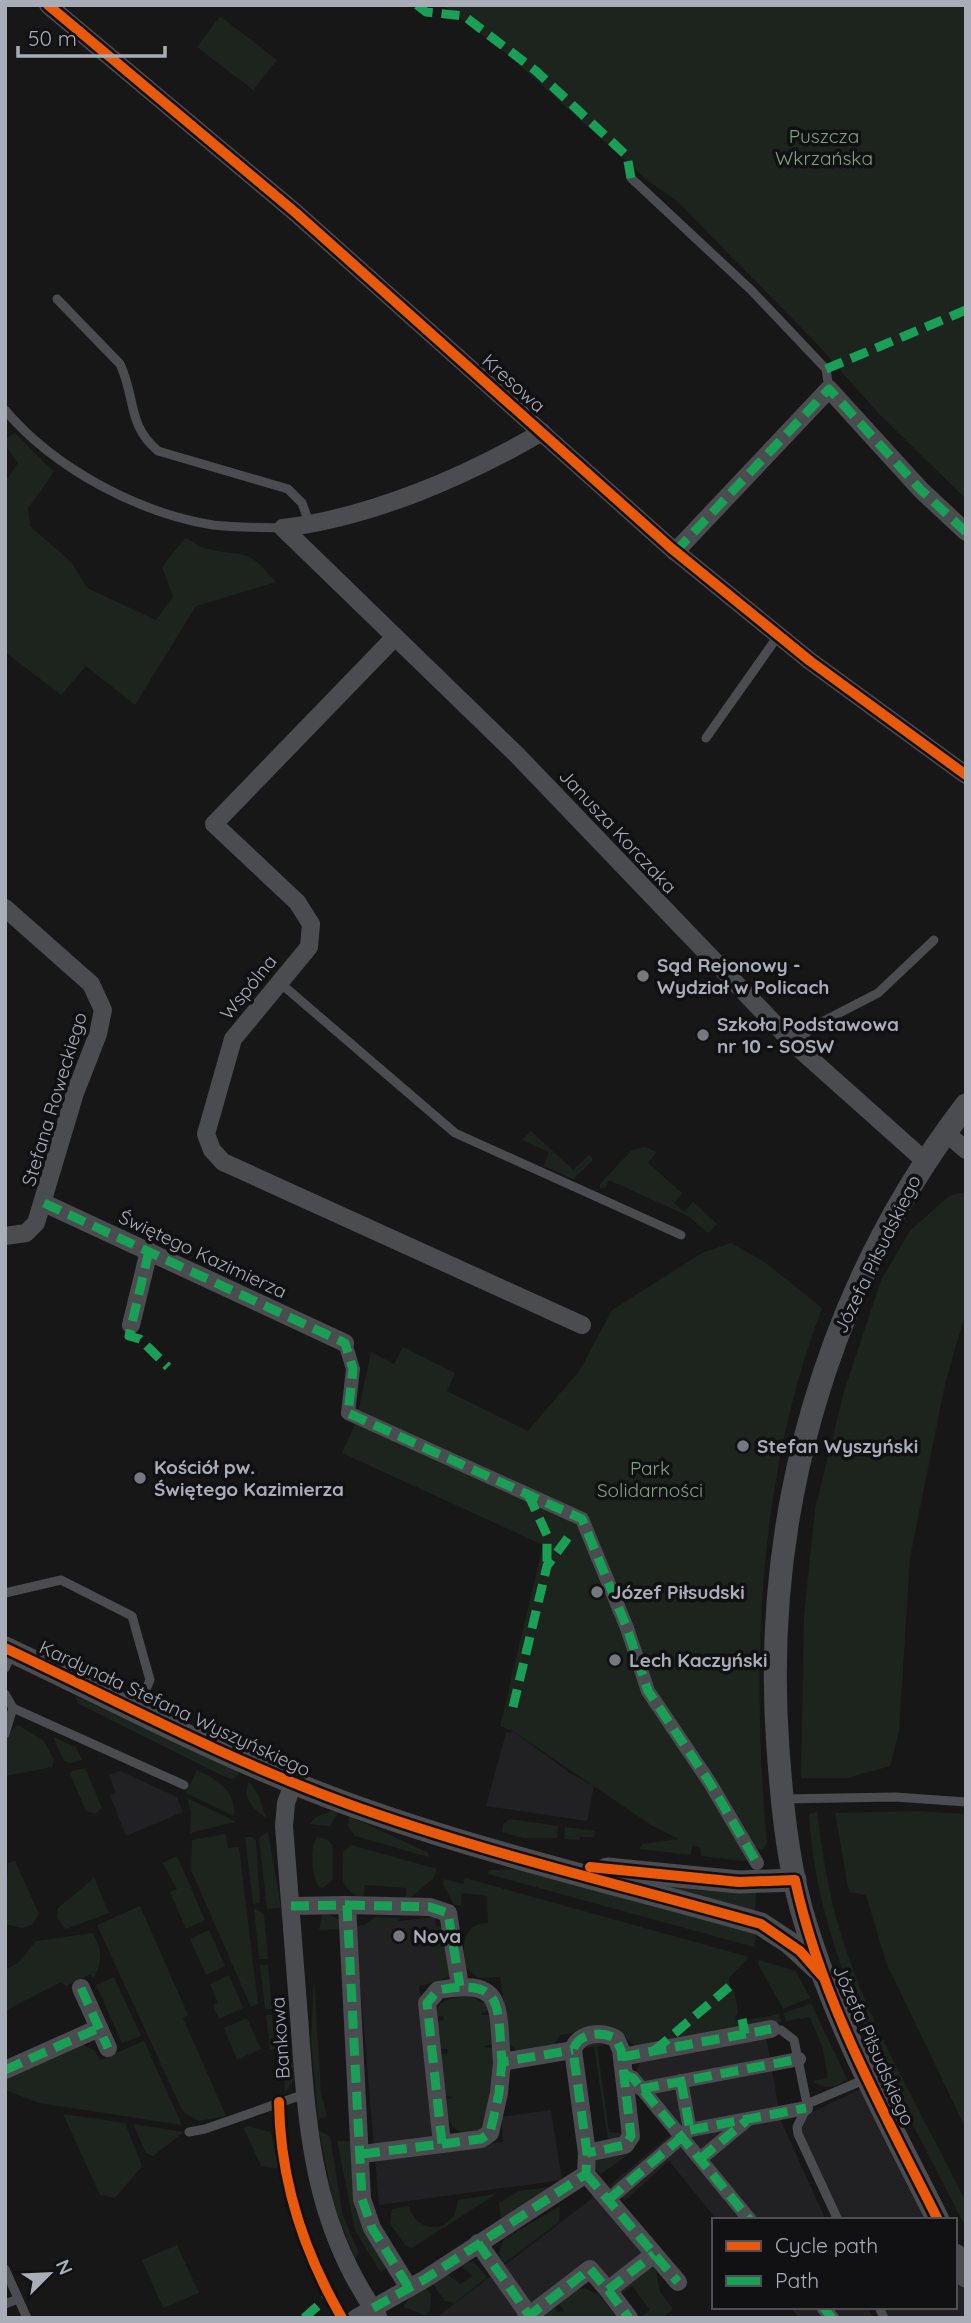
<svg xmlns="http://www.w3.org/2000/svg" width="971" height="2323" font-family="Quicksand,sans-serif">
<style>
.built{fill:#212123}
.green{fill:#1d241e}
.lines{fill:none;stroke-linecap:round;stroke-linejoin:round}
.service{stroke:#4b4c50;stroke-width:9}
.pedestrian{stroke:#4b4c50;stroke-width:14}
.minor{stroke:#4b4c50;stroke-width:18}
.tertiary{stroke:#4b4c50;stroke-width:23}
.quiet{stroke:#1a9f57;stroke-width:9;stroke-dasharray:18 9;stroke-linecap:butt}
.cycleway-casing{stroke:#111113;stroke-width:15}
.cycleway{stroke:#e8590c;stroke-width:10}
.poi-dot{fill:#757880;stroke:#111113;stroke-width:2.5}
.labels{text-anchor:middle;stroke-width:7;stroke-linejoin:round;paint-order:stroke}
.park-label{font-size:19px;fill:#7fa381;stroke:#111113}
.street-label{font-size:19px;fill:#a8adb8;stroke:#111113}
.poi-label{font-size:19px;font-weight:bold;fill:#a8adb8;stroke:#111113;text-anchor:start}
</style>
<rect width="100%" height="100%" fill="#171717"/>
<!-- built -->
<g class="built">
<path d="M513,1731L570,1773L594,1786L587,1821L486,1806L506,1733Z"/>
<path d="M120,1771L177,1797L183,1812L126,1836L110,1795L116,1793L109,1775Z"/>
<path d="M435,1917L443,1980L419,1986L436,2149L503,2142L501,2117L551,2110L562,2180L379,2205L355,1926Z"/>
<path d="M766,2036L781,2121L826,2220H717L669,2161L624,2201L610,2185L670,2135L635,2090L633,2078L640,2063Z"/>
<path d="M867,2086L933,2220H841L804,2142L801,2126L808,2114Z"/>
<path d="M599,2193L647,2249L606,2280L593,2263L520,2318H436Z"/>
<path d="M955,2265L966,2287V2318H887L882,2307H955Z"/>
<path d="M790,2307H868L873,2318H799Z"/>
</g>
<!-- green -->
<g class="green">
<path d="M443,5H966V499L879,414L817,344L677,201L647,180L508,55Z"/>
<path d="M220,16L277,60L253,90L197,47Z"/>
<path d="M15,433L54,472L28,508L30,526L71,562L87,588L156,620L173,597L162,567L185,538C192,540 197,546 204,548C246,559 244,544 276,582L196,606L135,705L86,666L61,695L5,652V482L18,463L5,445V439Z"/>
<path d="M531,1131L573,1170L589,1155L593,1160L573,1179L544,1166L549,1152L522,1140Z"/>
<path d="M645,1147L657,1152L648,1163L682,1193L674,1203L684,1212L693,1202L717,1224L708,1233L688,1216L609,1180L605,1188H600V1184L632,1150Z"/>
<path d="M966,1192V1311L945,1384L910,1558L899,1731L890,1766L847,1778H801L804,1615L815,1510L844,1391L881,1280L910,1231L950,1195Z"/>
<path d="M731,1243L766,1263L822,1308C757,1479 751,1667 767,1843L762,1851L753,1845L745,1854L747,1860L742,1861L701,1856L700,1848L693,1845L690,1855L639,1849L642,1844L679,1839L651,1825L513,1731L500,1726L543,1545L342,1453L356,1422L371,1352L394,1364L403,1347L455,1373L447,1391L528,1431L580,1370L612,1310L702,1253Z"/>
<path d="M76,1696L239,1772L238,1775L232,1779L223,1776L77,1703Z"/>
<path d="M18,1725L44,1741L54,1760L52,1767L5,1776C5,1760 2,1734 18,1725Z"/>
<path d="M53,1737L76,1747L82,1760L70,1763L64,1761Z"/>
<path d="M85,1768L102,1808L95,1814L86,1811L70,1774L72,1771Z"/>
<path d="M197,1770C217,1780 236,1790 234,1816L186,1793Z"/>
<path d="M249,1781L259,1796L266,1818C252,1808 242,1798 249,1781Z"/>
<path d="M187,1798L234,1821L235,1822L190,1833L191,1812Z"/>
<path d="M331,1811L338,1812L330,1826L310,1824L316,1817Z"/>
<path d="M919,1811L966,1814V2129L886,1962L866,1895L849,1892L835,1813Z"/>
<path d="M817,1812C821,1844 826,1875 833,1906C859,2010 919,2107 966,2202V2228C901,2098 817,1963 809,1814Z"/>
<path d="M349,1816L429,1853L428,1857L355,1836L348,1826Z"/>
<path d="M510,1819L558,1826L557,1838H523L502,1832L503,1824Z"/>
<path d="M565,1827L595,1831L594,1837H580L579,1840L564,1839Z"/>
<path d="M268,1832L281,1908L267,1909L259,1838Z"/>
<path d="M226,1834L228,1848L239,1847L258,2004L251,2007L191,1870L192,1840Z"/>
<path d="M245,1837H252L256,1841L260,1903L253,1904Z"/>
<path d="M317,1837L327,1839L333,1846V1879L323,1888L319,1887C312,1878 309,1846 317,1837Z"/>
<path d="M351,1845L437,1869L433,1879L410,1898H406V1888L365,1885L363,1900C337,1885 343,1880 343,1852Z"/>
<path d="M177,1856L205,1920L186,1929L170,1892L177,1889L162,1863Z"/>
<path d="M15,1861L39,1914L32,1925L22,1928L5,1924L8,1863Z"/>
<path d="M520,1869L756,1934L754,1947L488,1874L489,1870Z"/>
<path d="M94,1878L109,1913L66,1929L57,1918L58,1908Z"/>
<path d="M465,1878L749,1957L729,1978L731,1991L734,1988L738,2013L735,2018L740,2027L637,2048L621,2034L603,2028L560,2035L553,2046L518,2052L510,2044L500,1977L478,1978L465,1967C463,1947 461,1923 488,1923L487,1896L462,1893L461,1906L454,1905L443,1884L444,1879L463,1884Z"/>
<path d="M661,1883L756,1892L755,1911L660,1887Z"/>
<path d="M140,1906L188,2015L183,2018L226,2116L199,2121L183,2112L97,1925Z"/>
<path d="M254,1909L264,1913L268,1959H259Z"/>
<path d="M327,1914L341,1920L343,1929L319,1930L322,1915Z"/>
<path d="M375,1917L401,1918L393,1925L361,1928Z"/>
<path d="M440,1926L444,1933L449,1976L440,1981L413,1984L412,1996L410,1981L438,1977V1958H434L429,1927Z"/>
<path d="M209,1930L225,1966L206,1975L190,1939Z"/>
<path d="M93,1933C102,1949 103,1962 93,1979L91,1974L66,1986L61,1982L5,2011V1970L19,1962L36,1941Z"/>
<path d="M759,1960L796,1971L810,1998L783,2009L758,1964Z"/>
<path d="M260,1965H268L272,2009H265Z"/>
<path d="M229,1975L243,2008L219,2019L213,2005L218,2003L210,1984Z"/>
<path d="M114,1977L141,2036L122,2043L96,1985Z"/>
<path d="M314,1978L321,2094L327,2116L318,2120L311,2041Z"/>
<path d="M469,1996L486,2004L488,2011L482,2012V2015H489L492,2044L483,2047L493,2048L494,2058C492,2073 492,2112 485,2124C482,2129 477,2131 472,2132C449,2135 448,2118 445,2100L454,2097L444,2096L439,2055L448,2053L447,2049L439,2050L435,2022L444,2020L443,2016L434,2017C438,1998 452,1998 469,1996Z"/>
<path d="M809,2004L812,2005L847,2079C837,2088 824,2090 813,2081L828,2078L823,2049L810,2017L785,2021L784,2013Z"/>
<path d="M779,2014L781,2022L748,2028L741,2021Z"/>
<path d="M266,2015H272L275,2049L270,2050Z"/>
<path d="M247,2018L261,2049L237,2060L224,2028Z"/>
<path d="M144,2041L182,2125L39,2103L5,2090V2075L82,2044L95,2051L100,2060Z"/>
<path d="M588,2042L609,2044L597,2046L609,2132L623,2133L619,2139L596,2144L594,2142L608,2139L594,2047L582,2048Z"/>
<path d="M293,2050L295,2078L285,2093L282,2051Z"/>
<path d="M63,2114L125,2123L142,2166L115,2198L100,2195Z"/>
<path d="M133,2124L184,2132L153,2156L146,2153Z"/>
<path d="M246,2126L271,2132L279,2169L261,2166L244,2129Z"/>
<path d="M319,2131L330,2136L343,2216L359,2253L355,2258L334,2206Z"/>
<path d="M337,2141H352L355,2209L387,2268L380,2272L355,2230Z"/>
<path d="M629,2154L601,2174L594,2169L597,2159Z"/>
<path d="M548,2187L550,2190L501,2220L499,2203L519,2191Z"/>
<path d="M496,2194L412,2248L406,2246L390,2224L392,2209L409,2206C414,2223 426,2230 443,2226L454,2216L458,2200Z"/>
<path d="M560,2206L559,2222L503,2264L499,2253L504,2239Z"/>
<path d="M177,2245L199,2293L163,2308L142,2260Z"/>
<path d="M468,2262H474L487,2277L455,2303L445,2301L432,2283L447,2274L460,2284L473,2276L461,2266Z"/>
<path d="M651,2262L655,2267L660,2292L673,2309L662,2318H640L650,2310L632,2286L620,2295L619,2288Z"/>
<path d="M425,2287L431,2294L430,2311L425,2315L403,2307L412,2295Z"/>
<path d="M584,2288L598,2294L617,2318H540L554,2307L558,2312L564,2311L558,2303L575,2290Z"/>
</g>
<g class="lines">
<!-- service -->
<g class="service">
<path d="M631,178L751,290L826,369L829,389"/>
<path d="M57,299L120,364C136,398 127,425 158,451L288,489L302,503L310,525"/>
<path d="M5,410C54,468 138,513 213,525C236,528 260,527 283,528"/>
<path d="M706,738L778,636"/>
<path d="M279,982L455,1133L681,1235"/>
<path d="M794,1044L814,1026L878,993L934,940"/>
<path d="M5,1593L61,1580L132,1616L150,1680L137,1710"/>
<path d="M5,1668L12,1653"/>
<path d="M5,1694L13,1708L184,1785"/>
<path d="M5,1734L13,1708"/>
<path d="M782,1799L895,1797L966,1802"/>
<path d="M771,2029L781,2030L794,2040L807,2104L866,2079"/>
<path d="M807,2107L797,2127L798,2134L838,2220"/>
<path d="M189,2132L205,2129L305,2094"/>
<path d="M5,2269L27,2318"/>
<path d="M5,2304L18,2299"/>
<path d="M879,2307L884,2318"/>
</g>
<!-- pedestrian -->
<g class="pedestrian">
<path d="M345,1343L353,1369L348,1413L582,1519L627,1628L648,1691L710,1783L757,1863"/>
<path d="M624,2074L633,2078L750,2220"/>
<path d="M681,2081L690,2130"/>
<path d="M641,2089L799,2059"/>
<path d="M700,2159L747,2120"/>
<path d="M608,2200L690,2130L806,2108"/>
<path d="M823,2307L832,2318"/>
</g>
<!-- minor -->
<g class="minor">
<path d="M48,5L296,213L671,548L810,661L966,775"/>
<path d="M283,528L517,755L794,1044L925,1161"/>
<path d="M283,528C372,517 465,477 542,432"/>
<path d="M675,552L829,389L921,490L966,532"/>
<path d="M394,638L214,824L297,902L311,924L309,947L233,1039L206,1134L212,1150L223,1162L582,1325"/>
<path d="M5,908L91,984L103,1010L98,1034L75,1093L36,1223L26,1233L5,1236"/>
<path d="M945,1132L966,1150"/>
<path d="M44,1203L345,1343"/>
<path d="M131,1325L149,1251"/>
<path d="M293,1784L286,1803L284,1826C289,1890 294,1954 299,2017C307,2127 312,2223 378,2316"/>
<path d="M347,1905L430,1907L448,1913L460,1986"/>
<path d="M291,1906L347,1905L362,2199L372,2228L409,2288"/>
<path d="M81,1988L108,2048"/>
<path d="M622,2057L771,2029"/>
<path d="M5,2070L99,2028"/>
<path d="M442,2144L481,2139L490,2133L499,2093L502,2062"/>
<path d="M362,2154L442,2144L427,2003L438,1990C505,1978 497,2004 502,2062L573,2050"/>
<path d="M586,2174L678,2282"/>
<path d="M478,2243L529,2315"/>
<path d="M608,2290L629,2318"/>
<path d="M356,2318L425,2279L586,2174L587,2153L573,2050C578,2033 602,2030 616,2039L621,2050L631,2136L625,2145L587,2153"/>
<path d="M526,2318L590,2269L608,2290L654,2254"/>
</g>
<!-- tertiary -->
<g class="tertiary">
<path d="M5,1648C119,1702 230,1761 348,1804C483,1853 624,1885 761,1924L790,1943L817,1968"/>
<path d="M607,1869L739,1882L795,1880"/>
<path d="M938,2220C887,2118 832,2018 801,1908C787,1857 782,1802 778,1749C761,1519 825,1289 966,1105"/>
<path d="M955,2255L966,2276"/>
</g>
<!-- quiet -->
<g class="quiet">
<path d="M417,5L426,12L464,16L536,71L627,156L631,178"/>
<path d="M826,369L966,310"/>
<path d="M675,552L829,389L921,490L966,532"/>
<path d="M44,1203L345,1343L353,1369L348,1413L582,1519L627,1628L648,1691L710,1783L757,1863"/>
<path d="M149,1251L129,1336L140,1339L168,1367"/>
<path d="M528,1494L547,1535V1566"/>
<path d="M513,1707L547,1566L572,1532"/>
<path d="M347,1905L430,1907L448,1913L460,1986"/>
<path d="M291,1906L347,1905L362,2199L372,2228L409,2288"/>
<path d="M81,1988L108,2048"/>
<path d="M742,2019L745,2034"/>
<path d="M654,2051L736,1981"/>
<path d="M622,2057L771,2029"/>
<path d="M5,2070L99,2028"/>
<path d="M624,2074L633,2078L750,2220"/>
<path d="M681,2081L690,2130"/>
<path d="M641,2089L799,2059"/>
<path d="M442,2144L481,2139L490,2133L499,2093L502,2062"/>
<path d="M362,2154L442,2144L427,2003L438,1990C505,1978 497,2004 502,2062L573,2050"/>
<path d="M700,2159L746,2121"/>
<path d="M586,2174L678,2282"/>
<path d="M608,2200L690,2130L806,2108"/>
<path d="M478,2243L529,2315"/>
<path d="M608,2290L629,2318"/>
<path d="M823,2307L832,2318"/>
<path d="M373,2308L425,2279L586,2174L587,2153L573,2050C578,2033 602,2030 616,2039L621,2050L631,2136L625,2145L587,2153"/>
<path d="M304,2318L330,2295"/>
<path d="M526,2318L590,2269L608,2290L654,2254"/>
</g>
<defs>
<g id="cycleway">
<path d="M48,5L296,213L671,548L810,661L966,775"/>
<path d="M5,1648C119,1702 230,1761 348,1804C483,1853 624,1885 761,1924L800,1951L822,1976"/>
<path d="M590,1867L739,1882L795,1880C821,2001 883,2110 938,2220"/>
<path d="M279,2102C280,2180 303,2251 342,2318"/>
</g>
</defs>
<!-- cycleway casing -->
<use href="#cycleway" class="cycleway-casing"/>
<!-- cycleway -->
<use href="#cycleway" class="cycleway"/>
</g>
<!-- markers -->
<g class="poi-dot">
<circle cx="643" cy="976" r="7"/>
<circle cx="703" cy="1035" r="7"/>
<circle cx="743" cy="1446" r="7"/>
<circle cx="140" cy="1478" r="7"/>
<circle cx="597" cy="1592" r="7"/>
<circle cx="615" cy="1660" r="7"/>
<circle cx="399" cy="1936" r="7"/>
</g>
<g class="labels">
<!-- park labels -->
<g class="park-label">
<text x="824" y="143">Puszcza<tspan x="824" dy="22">Wkrzańska</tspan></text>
<text x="650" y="1475">Park<tspan x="650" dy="22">Solidarności</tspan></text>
</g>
<!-- street labels -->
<g class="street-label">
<text transform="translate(514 383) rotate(42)" y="7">Kresowa</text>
<text transform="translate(618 831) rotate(47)" y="7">Janusza Korczaka</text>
<text transform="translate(248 987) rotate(-51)" y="7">Wspólna</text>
<text transform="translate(54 1099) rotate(-73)" y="7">Stefana Roweckiego</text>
<text transform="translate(203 1254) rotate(25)" y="7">Świętego Kazimierza</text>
<text transform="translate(877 1254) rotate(-64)" y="7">Józefa Piłsudskiego</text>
<text transform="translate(175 1708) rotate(25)" y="7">Kardynała Stefana Wyszyńskiego</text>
<text transform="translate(280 2038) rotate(-94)" y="7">Bankowa</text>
<text transform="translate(874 2045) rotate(66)" y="7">Józefa Piłsudskiego</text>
</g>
<!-- poi labels -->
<g class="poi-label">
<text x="657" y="972">Sąd Rejonowy -<tspan x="657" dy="22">Wydział w Policach</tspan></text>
<text x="717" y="1031">Szkoła Podstawowa<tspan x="717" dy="22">nr 10 - SOSW</tspan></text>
<text x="757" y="1453">Stefan Wyszyński</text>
<text x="154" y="1474">Kościół pw.<tspan x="154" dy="22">Świętego Kazimierza</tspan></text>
<text x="611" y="1599">Józef Piłsudski</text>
<text x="629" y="1667">Lech Kaczyński</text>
<text x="413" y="1943">Nova</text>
</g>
</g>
<!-- border -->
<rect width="971" height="2323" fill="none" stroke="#a8adb8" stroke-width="14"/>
<!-- legend -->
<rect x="712" y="2218" width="245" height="91" fill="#111113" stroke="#4d4f55" stroke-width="2"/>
<rect x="726" y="2241" width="35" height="10" fill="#e8590c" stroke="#4d4f55" stroke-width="2"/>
<text x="775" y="2253" font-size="21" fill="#a8adb8">Cycle path</text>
<rect x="726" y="2276" width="35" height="10" fill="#1a9f57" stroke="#4d4f55" stroke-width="2"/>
<text x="775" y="2288" font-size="21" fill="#a8adb8">Path</text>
<!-- north arrow -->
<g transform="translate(49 2274) rotate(66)" stroke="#111113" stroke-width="5" paint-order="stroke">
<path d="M0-5L12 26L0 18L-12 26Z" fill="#a8adb8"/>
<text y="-10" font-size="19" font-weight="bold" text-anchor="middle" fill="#a8adb8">N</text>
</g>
<!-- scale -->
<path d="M18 46v10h147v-10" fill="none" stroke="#a8adb8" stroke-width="3.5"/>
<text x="28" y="46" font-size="21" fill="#a8adb8" stroke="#111113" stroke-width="5" paint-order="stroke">50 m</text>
</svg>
